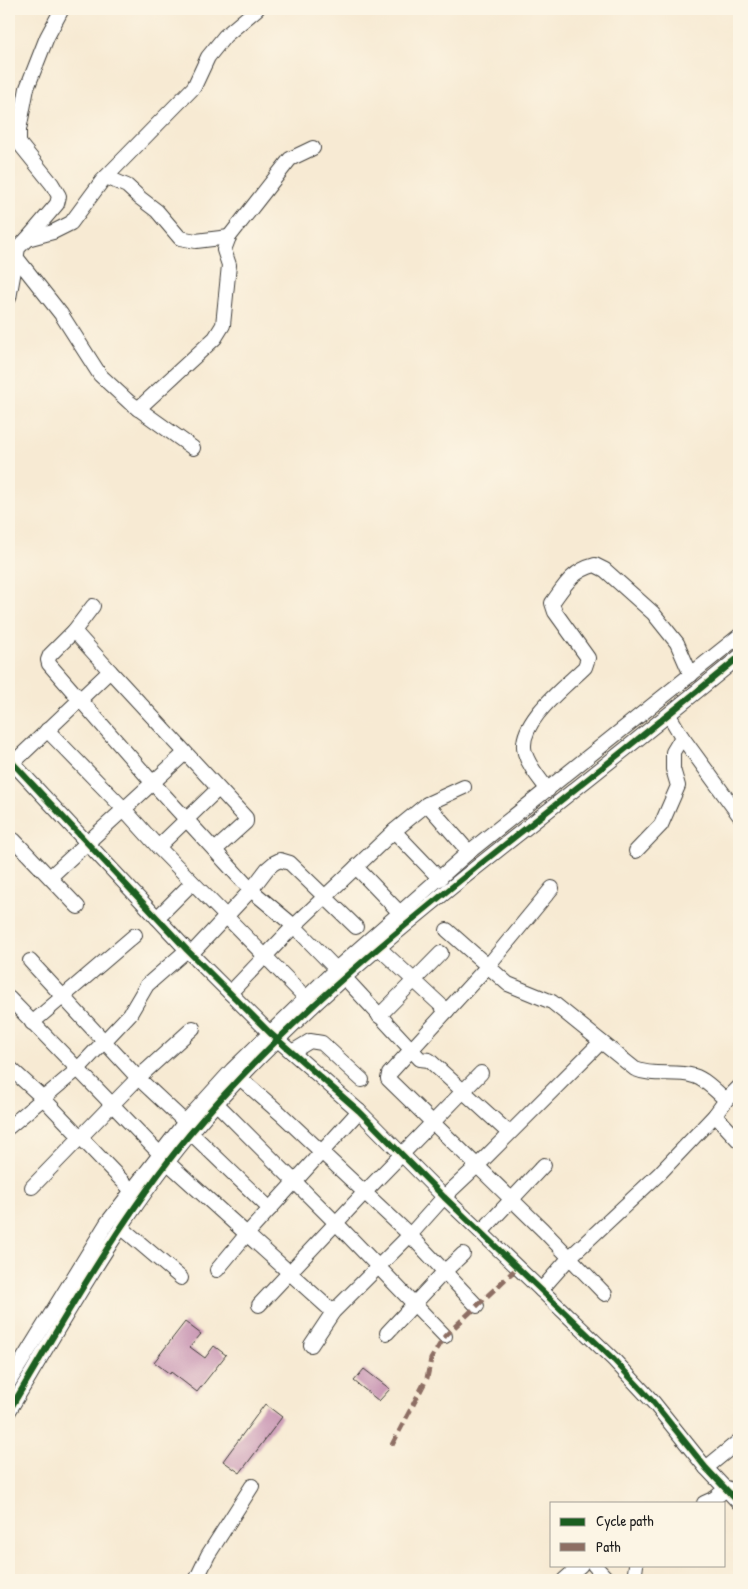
<svg xmlns="http://www.w3.org/2000/svg" width="748" height="1589" font-family="'Patrick Hand',sans-serif">
<style>
.building{fill:#c894b3}
.lines{fill:none;stroke-linecap:round;stroke-linejoin:round}
.minor-casing{stroke:#3d3b37;stroke-width:16}
.minor{stroke:#fff;stroke-width:14}
.quiet{stroke:#8d6e63;stroke-width:5;stroke-dasharray:10 5;stroke-linecap:butt}
.cycleway-casing{stroke:#fcf5e5;stroke-width:9}
.cycleway{stroke:#1b5e20;stroke-width:6}
</style>
<rect width="100%" height="100%" fill="#fcf5e5"/>
<filter id="ink" filterUnits="userSpaceOnUse"><feTurbulence type="fractalNoise" baseFrequency=".02" numOctaves="2"/><feDisplacementMap in="SourceGraphic" scale="10" xChannelSelector="R" yChannelSelector="G"/><feConvolveMatrix kernelMatrix="1 2 1 2 8 2 1 2 1" color-interpolation-filters="sRGB"/></filter>
<filter id="wash" filterUnits="userSpaceOnUse"><feTurbulence type="fractalNoise" baseFrequency=".0096" numOctaves="4" result="noise"/><feDisplacementMap in="SourceGraphic" scale="20" xChannelSelector="R" yChannelSelector="G"/><feGaussianBlur stdDeviation="1.12" result="paint"/><feColorMatrix in="noise" values="0 0 0 0 0 0 0 0 0 0 0 0 0 0 0 0 0 1.4 0 .05"/><feComposite in="paint" operator="in"/></filter>
<g filter="url(#wash)">
<rect width="100%" height="100%" fill="#f7ead3"/>
<g id="blocks">
<!-- building -->
<g class="building">
<path d="M185,1322L201,1334L190,1347L205,1358L214,1346L226,1355L197,1392L171,1372L170,1374L154,1362Z"/>
<path d="M364,1369L390,1389L379,1401L354,1381Z"/>
<path d="M265,1404L282,1417L240,1473L223,1461Z"/>
</g>
</g>
</g>
<g filter="url(#ink)">
<use href="#blocks" fill-opacity="0" stroke="#3d3b37" stroke-width="1"/>
<g class="lines">
<defs>
<g id="minor">
<path d="M106,177L127,186L140,198L157,211L180,238L196,241L229,237"/>
<path d="M27,239L57,204L59,196L52,184L19,143V130L27,88L47,37L62,9"/>
<path d="M16,257L61,314L100,375L129,402L193,448"/>
<path d="M9,298L18,248L27,239L53,232L71,223L102,181L194,87L208,57L225,36L257,9"/>
<path d="M138,409L215,338L223,325L229,265L224,250L229,237L290,159L313,148"/>
<path d="M93,606L74,631L50,655L48,660L49,664L152,782L251,890L294,926L336,969"/>
<path d="M74,631L110,671"/>
<path d="M669,715L682,737L739,815"/>
<path d="M47,730L123,808L158,847L306,998"/>
<path d="M9,759L187,950L270,1033L359,1111L444,1197L614,1360L654,1403L706,1468L739,1503"/>
<path d="M13,763L110,671L246,818V822L215,850"/>
<path d="M548,790C540,779 529,767 525,753C516,723 566,686 585,667L588,658L555,612L552,603C565,585 572,571 595,565L605,570L653,613L677,643L691,675"/>
<path d="M427,804L469,852"/>
<path d="M394,831L440,879"/>
<path d="M14,840L78,907"/>
<path d="M158,847L218,789"/>
<path d="M636,851L661,825L678,786L673,769V752L682,737"/>
<path d="M356,867L400,913"/>
<path d="M50,877L185,753"/>
<path d="M552,888L487,967L389,1074L388,1079L543,1230L605,1294"/>
<path d="M157,918L192,883"/>
<path d="M447,930L508,984L552,1002L635,1069C653,1077 675,1070 694,1076C705,1079 717,1092 726,1100"/>
<path d="M378,947L447,1011"/>
<path d="M191,954L251,890L267,869L274,863L280,860L290,863L356,927"/>
<path d="M30,961L138,1078L185,1122"/>
<path d="M345,978L420,1059L429,1060L509,1133"/>
<path d="M230,993L294,926L394,831L427,804L464,787"/>
<path d="M9,998L160,1154"/>
<path d="M379,1016L441,953"/>
<path d="M32,1023L135,935"/>
<path d="M292,1052L310,1041L322,1043L362,1080"/>
<path d="M9,1067L43,1098L132,1191"/>
<path d="M240,1078L281,1114L410,1235L477,1306"/>
<path d="M217,1104L336,1223L445,1336"/>
<path d="M715,1115L739,1141"/>
<path d="M9,1127L78,1069L130,1014L147,985L187,950"/>
<path d="M191,1133L270,1209"/>
<path d="M167,1162L333,1312"/>
<path d="M32,1187L138,1078L193,1028"/>
<path d="M121,1227L181,1278"/>
<path d="M481,1232L544,1165"/>
<path d="M217,1270L246,1235L359,1111"/>
<path d="M541,1290L570,1257L660,1173L715,1115L726,1100L739,1087"/>
<path d="M259,1305L365,1192L481,1073"/>
<path d="M387,1333L444,1272L463,1254"/>
<path d="M311,1345L333,1312L410,1235L444,1197L478,1165L601,1042"/>
<path d="M9,1382L107,1223L185,1122L232,1070L336,969L469,852L739,636"/>
<path d="M9,1411C65,1317 119,1220 189,1135C280,1026 391,935 502,847C582,784 661,721 739,657"/>
<path d="M706,1468L739,1441"/>
<path d="M704,1503L715,1498L727,1488"/>
<path d="M594,1565L608,1580"/>
<path d="M196,1580L208,1555L252,1486"/>
<path d="M564,1580L581,1565"/>
<path d="M634,1580L636,1565"/>
</g>
</defs>
<!-- minor casing -->
<use href="#minor" class="minor-casing"/>
<!-- minor -->
<use href="#minor" class="minor"/>
<!-- quiet -->
<path class="quiet" d="M392,1445L427,1378L431,1359L445,1336L518,1267"/>
<defs>
<g id="cycleway">
<path d="M9,759L187,950L270,1033L359,1111L444,1197L614,1360L654,1403L706,1468L739,1503"/>
<path d="M9,1411C65,1317 119,1220 189,1135C280,1026 391,935 502,847C582,784 661,721 739,657"/>
</g>
</defs>
<!-- cycleway casing -->
<use href="#cycleway" class="cycleway-casing"/>
<!-- cycleway -->
<use href="#cycleway" class="cycleway"/>
</g>
</g>
<!-- margin -->
<rect width="748" height="1589" fill="none" stroke="#fcf5e5" stroke-width="30"/>
<!-- legend -->
<rect x="550" y="1502" width="175" height="65" fill="#fcf5e5" stroke="#a29e95"/>
<rect x="560" y="1518" width="25" height="8" fill="#1b5e20" stroke="#a29e95"/>
<text x="596" y="1526" font-size="15" fill="#1c1c1c">Cycle path</text>
<rect x="560" y="1543" width="25" height="8" fill="#8d6e63" stroke="#a29e95"/>
<text x="596" y="1552" font-size="15" fill="#1c1c1c">Path</text>
</svg>
